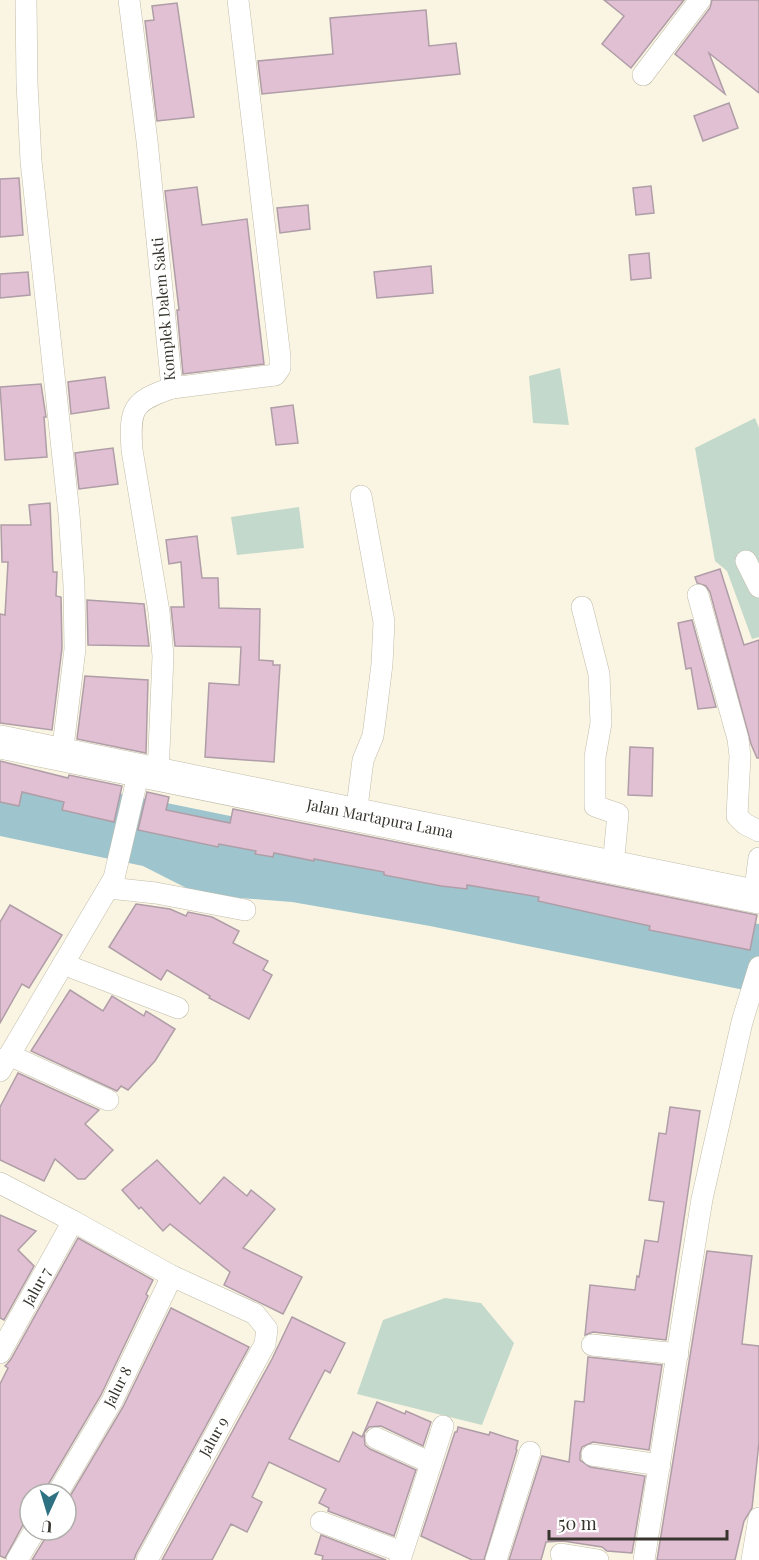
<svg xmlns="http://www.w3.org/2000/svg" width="759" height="1560" font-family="'Playfair Display',serif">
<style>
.green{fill:#c3d9cc}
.water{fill:#9ec5ce}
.building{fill:#e0c0d2;stroke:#af9da7;stroke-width:1.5}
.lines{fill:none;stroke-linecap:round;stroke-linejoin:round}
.street-casing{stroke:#c1bdab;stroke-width:22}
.primary-casing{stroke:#c1bdab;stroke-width:34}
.street{stroke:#fff;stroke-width:21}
.primary{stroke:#fff;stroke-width:33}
.labels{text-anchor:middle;stroke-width:4.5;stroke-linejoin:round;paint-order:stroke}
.street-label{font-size:15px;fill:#36342d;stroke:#fff}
</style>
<rect width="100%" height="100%" fill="#faf5e2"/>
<!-- green -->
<g class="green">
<path d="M560,368L569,425L533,423L529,376Z"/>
<path d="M755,418L759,428V637L752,639L727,571L715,561L695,448Z"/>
<path d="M299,507L304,548L237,555L231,517Z"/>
<path d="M445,1298L481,1303L514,1343L482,1425L357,1394L383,1320Z"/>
</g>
<!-- water -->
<path class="water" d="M0,769L759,924V993L430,926L292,902L200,895L143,866L0,836Z"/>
<!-- building -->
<g class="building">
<path d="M604,0H684L631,68L602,44L624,16Z"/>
<path d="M712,0H759V93L709,53L725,94L675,54L710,8Z"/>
<path d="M177,3L194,117L157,121L145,21L154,20L152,6Z"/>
<path d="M426,10L429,46L456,43L460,74L262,94L258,61L333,54L330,18Z"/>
<path d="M729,103L738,128L703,141L694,116Z"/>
<path d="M19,178L23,235L0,237V179Z"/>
<path d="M651,186L654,213L636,215L633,188Z"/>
<path d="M197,187L202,225L247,219L264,364L183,374L177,310H179L165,191Z"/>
<path d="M308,205L310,229L280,233L277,208Z"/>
<path d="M649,253L651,278L631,280L629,255Z"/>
<path d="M431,266L433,293L377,298L374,272Z"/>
<path d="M28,272L30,295L0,298V274Z"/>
<path d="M105,377L109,408L71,414L68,382Z"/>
<path d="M41,384L46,417H44L47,457L5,460L0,387Z"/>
<path d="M293,405L298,443L276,445L271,408Z"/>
<path d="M113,448L118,484L79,489L75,453Z"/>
<path d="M50,503L53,572H57L56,596L61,597L62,648L52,730L0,723V614L5,615L8,562H2L1,525H31L29,505Z"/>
<path d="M197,536L202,578H218L219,608L260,609L259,660L273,661V665H280L274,762L205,757L209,683L239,685L241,647L175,646L171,607H184L181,562L169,564L166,540Z"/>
<path d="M720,569L744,645L759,640V758H757L751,744L710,592L706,586L697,583L695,577Z"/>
<path d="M87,600L144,604L149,646L88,645Z"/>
<path d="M692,620L716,707L698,709L691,668L686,669L678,623Z"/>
<path d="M85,676L148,680L146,753L77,739Z"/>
<path d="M630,747L653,748L652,796L628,795Z"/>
<path d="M0,761L68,778L69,775L122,786L114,822L62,810L64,802L22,792L19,806L0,802Z"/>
<path d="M147,792L169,797L166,810L230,823L233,809L757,915L750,950L649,930L650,926L538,901L539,897L467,885V889L441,886L384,875V872L314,859V861L274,853L273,857L255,854L256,851L219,844L218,847L138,830Z"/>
<path d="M136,904L170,909L186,916L188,912L212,917L239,931L233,943L268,961L263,970L272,975L249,1019L209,998L210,996L167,970L161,980L109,947Z"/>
<path d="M10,905L62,935L29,988L22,984L0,1023V922Z"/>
<path d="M70,990L103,1011L112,996L144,1016L146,1011L175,1029L155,1061L128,1090L121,1086L117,1091L31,1051Z"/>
<path d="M18,1073L99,1110L85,1124L113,1150L85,1179H78L55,1159L44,1181L0,1160V1107Z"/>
<path d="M670,1107L700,1111L666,1340L593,1332L585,1335L590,1285L635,1290L637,1276L639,1277L645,1240L658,1242L664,1202L649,1200L659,1133L666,1134Z"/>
<path d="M157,1160L200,1204L224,1177L247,1196L251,1190L275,1209L243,1248L302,1277L283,1314L224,1285L230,1272L170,1224L163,1231L141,1207L139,1209L122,1190Z"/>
<path d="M0,1215L36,1231L18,1250L34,1266L4,1320L0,1318Z"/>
<path d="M78,1238L153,1280L146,1294L148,1296L101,1395L46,1488L44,1494H30V1518L24,1523L5,1558L0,1556V1384L8,1368L5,1366L7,1364L11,1359Z"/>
<path d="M707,1251L752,1256L742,1344L759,1346V1442L752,1508L744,1521L735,1560H657Z"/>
<path d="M171,1308L249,1347L136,1554L134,1560H32L46,1537L48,1530H66V1503L123,1407Z"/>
<path d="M292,1317L345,1343L330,1373L325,1370L289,1439L339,1462L353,1432L362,1437L377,1402L405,1414L406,1411L431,1422L423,1446L381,1426L369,1427L364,1433L365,1445L370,1449L416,1470L394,1536L328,1511L329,1508L319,1503L326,1489L269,1462L252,1497L262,1502L247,1532L231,1524L212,1560H162L272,1359Z"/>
<path d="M588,1357L662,1365L649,1450L593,1442L582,1447L580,1453V1460L590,1467L645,1476L632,1553L607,1551L602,1547L563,1541L546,1542L541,1560H509L542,1456L569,1462L575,1401L584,1402Z"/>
<path d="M458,1427L489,1435L490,1432L518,1441L516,1449L517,1450L484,1560H472L421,1536L455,1432H457Z"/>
<path d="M321,1535L386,1560H322L323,1556L315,1554Z"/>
</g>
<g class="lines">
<defs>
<g id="street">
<path d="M26,0L27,83L31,161L69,514L74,585L75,649L62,755"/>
<path d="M129,0L147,141L172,388C133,401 129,408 132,450L159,612L163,656L158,775"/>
<path d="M643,75L700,0"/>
<path d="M172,388L275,375L280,368V357L238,0"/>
<path d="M746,561L759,587"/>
<path d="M698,595L738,739L740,756L737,816L745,824L759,831"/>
<path d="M582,607L599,674L601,723L595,757V806L618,814L613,867"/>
<path d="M356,815L363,760L373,736L376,713L382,664L384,622L361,496"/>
<path d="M109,888L156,893L245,910"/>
<path d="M754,896L759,858"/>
<path d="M63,964L178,1008"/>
<path d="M9,1055L108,1100"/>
<path d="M0,1071L114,878L139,771"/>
<path d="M0,1183L73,1221L172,1276L255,1314L267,1329L265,1344L147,1560"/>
<path d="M592,1345L678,1354"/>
<path d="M0,1353L73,1221"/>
<path d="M376,1438L431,1463"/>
<path d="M592,1455L660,1465"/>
<path d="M57,1494L112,1401L172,1276"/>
<path d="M321,1522L402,1552"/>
<path d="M561,1554L598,1560"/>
<path d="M17,1560L35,1530"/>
<path d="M400,1560L443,1426"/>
<path d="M496,1560L530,1452"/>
<path d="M644,1560L702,1199L742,1022L759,967"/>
<path d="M752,1560L759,1518"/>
</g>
<path id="primary" d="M0,742L759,897"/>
</defs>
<!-- street casing -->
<use href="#street" class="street-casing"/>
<!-- primary casing -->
<use href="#primary" class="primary-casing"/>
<!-- street -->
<use href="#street" class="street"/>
<!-- primary -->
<use href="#primary" class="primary"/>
</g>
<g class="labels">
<!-- street labels -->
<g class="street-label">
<text transform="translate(164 309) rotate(-95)" y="5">Komplek Dalem Sakti</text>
<text transform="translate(380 819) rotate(11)" y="5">Jalan Martapura Lama</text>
<text transform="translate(37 1287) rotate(-61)" y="5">Jalur 7</text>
<text transform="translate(118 1387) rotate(-63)" y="5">Jalur 8</text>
<text transform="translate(214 1437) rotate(-61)" y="5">Jalur 9</text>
</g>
</g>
<!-- north arrow -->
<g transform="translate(48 1512) rotate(184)"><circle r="28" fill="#ffffff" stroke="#afaeab" stroke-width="1.5"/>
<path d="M0-4.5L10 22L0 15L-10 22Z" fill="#2e7183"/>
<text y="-9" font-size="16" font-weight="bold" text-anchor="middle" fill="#36342d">U</text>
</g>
<!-- scale -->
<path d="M549 1530v9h178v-9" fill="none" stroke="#36342d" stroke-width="3"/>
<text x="558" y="1530" font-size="18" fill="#36342d" stroke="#ffffff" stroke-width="4.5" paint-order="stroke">50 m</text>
</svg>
